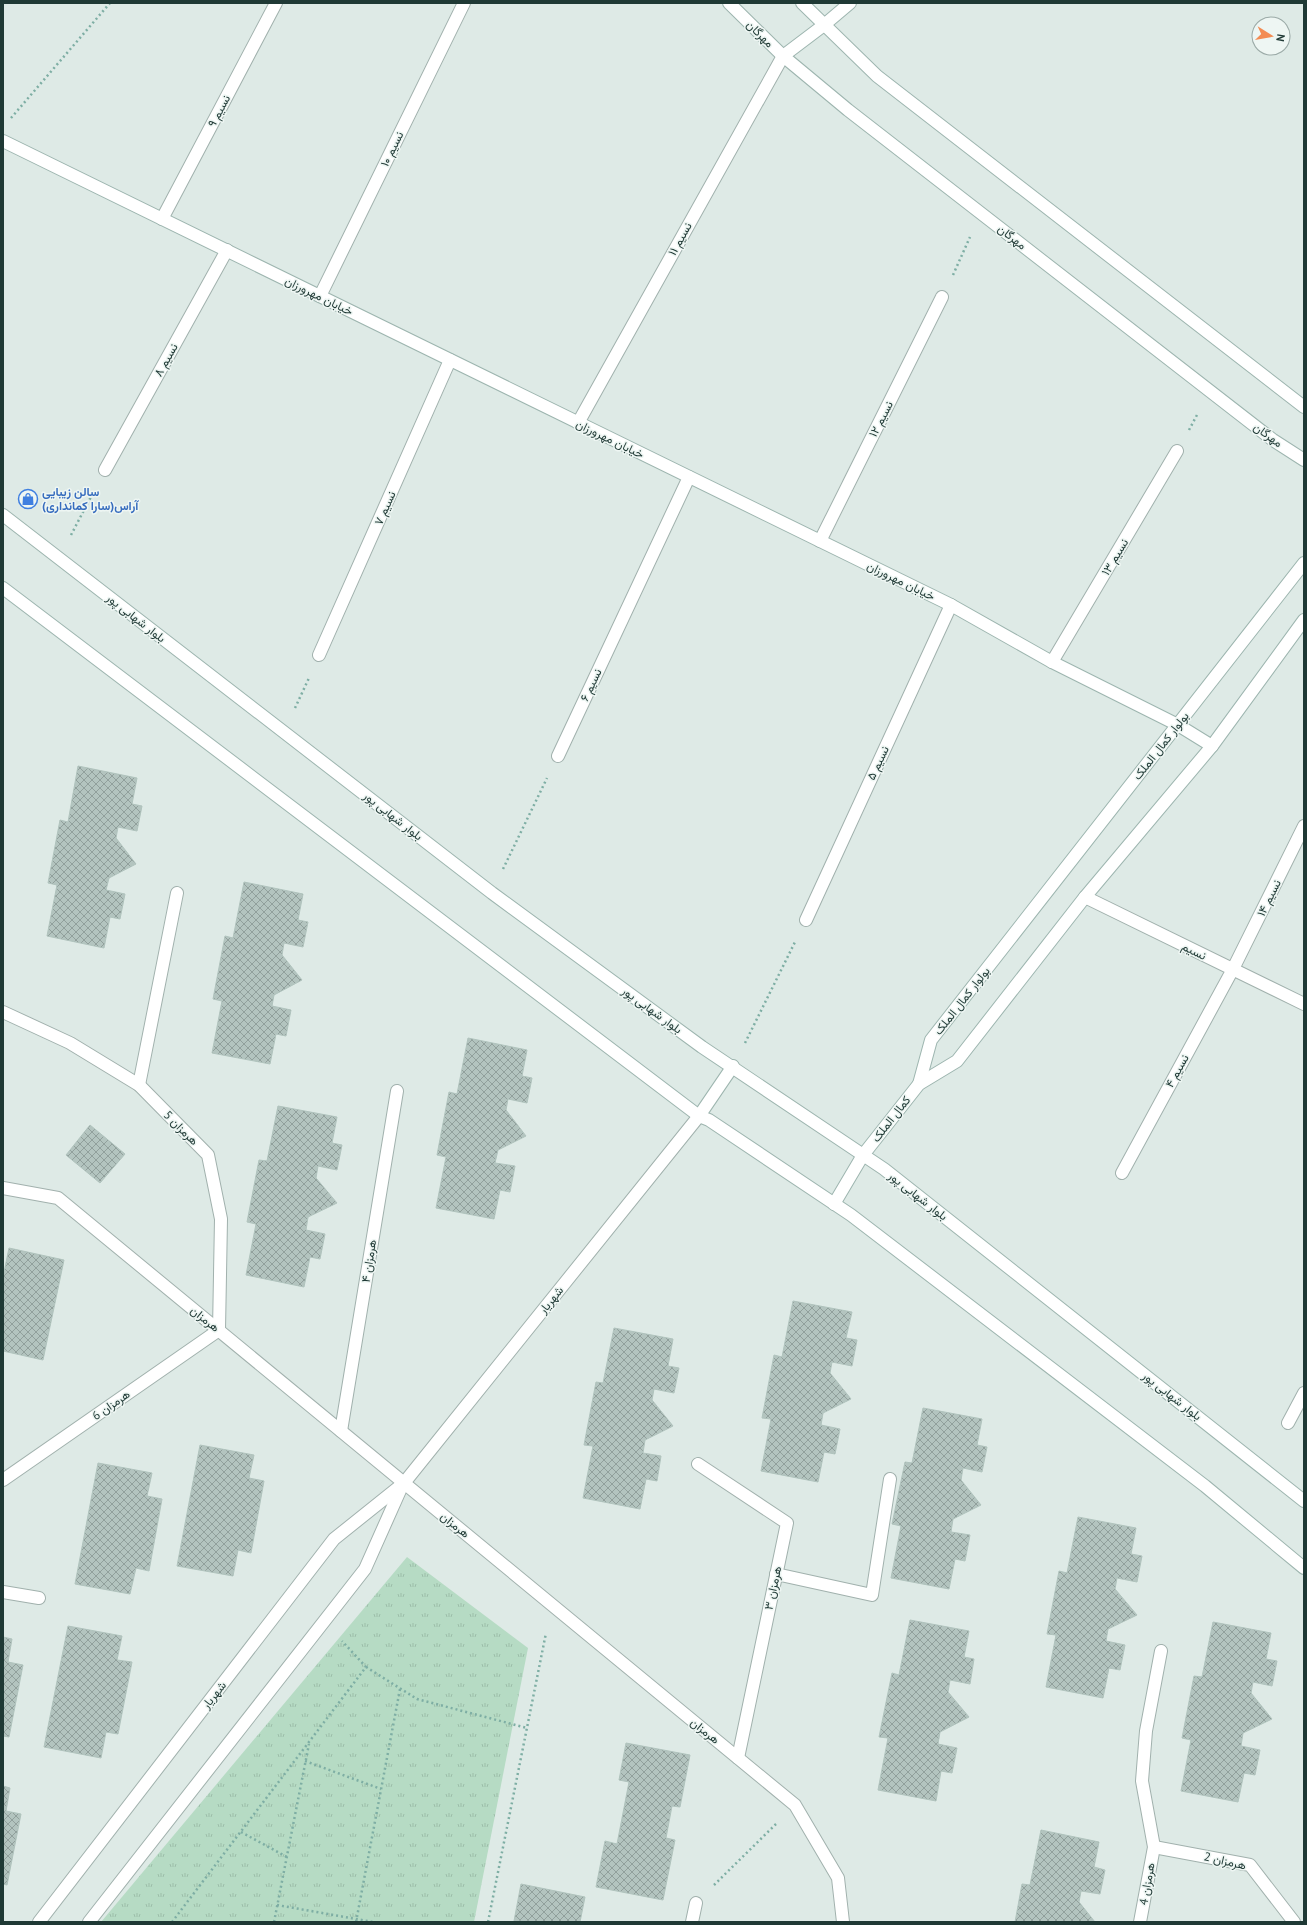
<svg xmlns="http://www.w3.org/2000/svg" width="1307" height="1925" font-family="'PT Sans',Vazirmatn,sans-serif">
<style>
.grass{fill:url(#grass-tufts)}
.building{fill:url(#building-cross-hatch);stroke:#b0c3bd}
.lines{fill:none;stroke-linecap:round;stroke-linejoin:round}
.street-casing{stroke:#a1b1ad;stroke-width:14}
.secondary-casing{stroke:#9db5af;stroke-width:14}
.path{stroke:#7eaea4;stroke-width:2.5;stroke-dasharray:2 3;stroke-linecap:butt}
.street{stroke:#fff;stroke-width:12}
.secondary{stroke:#fff;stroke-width:12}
.labels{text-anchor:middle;stroke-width:3;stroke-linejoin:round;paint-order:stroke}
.street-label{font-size:12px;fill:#1f3935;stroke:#eef6f3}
.shop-label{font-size:12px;font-weight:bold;fill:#366cbe;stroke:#eef6f3;text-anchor:start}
</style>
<defs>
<pattern id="grass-tufts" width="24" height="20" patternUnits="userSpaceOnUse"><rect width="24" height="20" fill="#b6dbc4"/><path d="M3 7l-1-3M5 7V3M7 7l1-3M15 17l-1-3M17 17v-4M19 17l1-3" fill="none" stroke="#9cbda9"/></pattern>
<pattern id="building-cross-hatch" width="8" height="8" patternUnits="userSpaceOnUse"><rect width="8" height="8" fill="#b3c4bf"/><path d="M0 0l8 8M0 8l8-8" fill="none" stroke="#91a09c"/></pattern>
</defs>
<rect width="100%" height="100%" fill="#deeae6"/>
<!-- grass -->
<path class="grass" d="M407,1557L528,1648L474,1922H101Z"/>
<!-- building -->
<g class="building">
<path d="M78,766L137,778L132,804L142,806L137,831L118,827L116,838L136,864L109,878L106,890L125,894L120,919L110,917L104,948L47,936L57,885L48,883L60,820L68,822Z"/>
<path d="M244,882L303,894L298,920L308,922L303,947L284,943L282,955L302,980L274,995L272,1006L291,1010L286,1036L276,1034L270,1064L212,1053L222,1001L213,999L225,936L233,938Z"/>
<path d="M468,1038L527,1050L522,1076L532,1078L527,1103L508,1099L506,1110L526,1136L498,1150L495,1163L515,1166L510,1192L500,1190L494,1219L436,1208L446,1157L437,1155L449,1092L457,1094Z"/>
<path d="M278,1106L337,1117L332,1143L342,1145L337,1170L318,1166L316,1178L337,1203L308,1217L306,1230L325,1234L320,1259L310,1257L304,1287L246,1275L256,1224L247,1222L259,1160L267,1161Z"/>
<path d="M90,1125L125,1154L100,1183L66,1155Z"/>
<path d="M9,1248L64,1260L43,1360L3,1351V1277Z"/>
<path d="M793,1301L852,1312L846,1338L857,1340L852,1366L832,1362L830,1373L851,1399L823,1413L821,1425L840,1429L835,1454L824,1452L818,1482L761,1471L771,1419L762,1418L774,1355L782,1357Z"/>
<path d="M614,1328L673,1339L668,1366L679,1368L674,1393L654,1389L652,1400L673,1426L645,1440L643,1453L661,1456L657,1481L646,1479L640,1509L583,1498L593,1446L584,1445L596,1382L603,1383Z"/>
<path d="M923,1408L982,1419L977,1445L987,1447L982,1472L963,1468L961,1480L981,1505L953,1519L951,1532L970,1535L965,1561L955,1559L949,1589L891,1578L901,1526L892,1524L905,1462L912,1463Z"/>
<path d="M200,1445L254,1455L249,1478L264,1481L251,1553L238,1550L233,1576L177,1566Z"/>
<path d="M98,1463L152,1473L147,1496L162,1499L149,1571L136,1568L130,1594L75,1584Z"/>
<path d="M1078,1517L1136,1528L1131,1554L1142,1556L1137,1582L1117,1578L1115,1589L1137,1615L1108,1629L1106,1641L1125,1645L1120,1670L1109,1668L1103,1698L1046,1687L1056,1635L1047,1634L1059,1571L1067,1573Z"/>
<path d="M910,1620L969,1631L964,1657L974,1659L970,1684L950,1680L948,1692L969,1717L940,1732L938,1744L957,1748L952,1773L941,1771L936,1801L878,1790L888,1738L879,1737L892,1673L899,1675Z"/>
<path d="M1213,1622L1271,1633L1266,1659L1277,1661L1272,1686L1253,1682L1251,1693L1272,1719L1243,1733L1241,1746L1260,1750L1255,1775L1244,1773L1238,1802L1181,1791L1191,1740L1182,1738L1194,1676L1202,1677Z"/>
<path d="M68,1626L122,1636L117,1660L132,1662L118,1734L106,1732L101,1758L44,1747Z"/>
<path d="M3,1637L12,1639L8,1662L23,1665L9,1737L3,1736Z"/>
<path d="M626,1743L690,1755L680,1807L672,1806L666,1838L675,1840L663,1900L596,1887L605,1841L617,1844L629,1782L619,1780Z"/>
<path d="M3,1786L10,1788L6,1811L21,1814L7,1885L3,1884Z"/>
<path d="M1041,1830L1099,1842L1094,1867L1105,1870L1100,1894L1081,1891L1079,1902L1095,1922H1015L1022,1884L1030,1885Z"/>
<path d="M521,1884L585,1897L580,1922L514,1921Z"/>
</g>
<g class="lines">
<defs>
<g id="street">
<path d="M162,219L276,3"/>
<path d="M320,296L464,3"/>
<path d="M578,423L783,56"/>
<path d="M105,470L227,250"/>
<path d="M820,541L942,297"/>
<path d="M319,655L450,360"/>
<path d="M1052,662L1177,451"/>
<path d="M558,756L689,477"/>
<path d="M1085,897L1304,1004"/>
<path d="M806,920L951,605"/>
<path d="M3,1012L70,1043L139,1085L208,1155L221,1219L219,1330L3,1480"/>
<path d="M139,1085L177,893"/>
<path d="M1122,1173L1233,969L1304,826"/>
<path d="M3,1188L58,1198L795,1805L838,1878L843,1922"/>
<path d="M1288,1423L1304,1393"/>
<path d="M341,1431L397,1091"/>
<path d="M698,1464L787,1523L738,1758"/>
<path d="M776,1574L872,1595L890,1479"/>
<path d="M3,1592L39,1598"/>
<path d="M1154,1847L1250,1865L1294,1922"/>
<path d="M39,1922L334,1539L404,1483L699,1116"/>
<path d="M89,1922L365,1569L402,1486"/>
<path d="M692,1922L696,1903"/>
<path d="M1140,1922L1154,1847L1142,1781L1146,1731L1161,1651"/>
</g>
<g id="secondary">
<path d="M729,3L783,56L848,110L1273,440L1304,460"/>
<path d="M802,3L877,76L1304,407"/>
<path d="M783,56L824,25L850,3"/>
<path d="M3,141L951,605L1052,662L1178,725L1212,746"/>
<path d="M3,515L492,893L702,1047L884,1169L1304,1501"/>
<path d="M3,588L699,1116L709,1120L851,1215L1205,1486L1304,1568"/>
<path d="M919,1084L931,1040L1304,563"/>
<path d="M699,1116L733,1066"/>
<path d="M834,1204L863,1155L919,1084L957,1061L1085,897L1212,746L1304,620"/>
</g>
</defs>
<!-- street casing -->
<use href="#street" class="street-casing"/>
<!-- secondary casing -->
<use href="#secondary" class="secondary-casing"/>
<!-- path -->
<g class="path">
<path d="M11,118L110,3"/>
<path d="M953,275L970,237"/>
<path d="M1189,430L1198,413"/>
<path d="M71,535L94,491"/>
<path d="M295,708L309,678"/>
<path d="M503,869L547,778"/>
<path d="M745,1043L795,942"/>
<path d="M366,1667L417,1699L527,1728"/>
<path d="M305,1761L381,1789"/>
<path d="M241,1832L287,1857"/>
<path d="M714,1885L776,1824"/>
<path d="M277,1905L373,1922"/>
<path d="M172,1922L366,1667L342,1641"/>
<path d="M274,1922L309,1744"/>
<path d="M356,1922L400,1689"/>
<path d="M488,1922L546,1633"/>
</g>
<!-- street -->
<use href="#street" class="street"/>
<!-- secondary -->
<use href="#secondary" class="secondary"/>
</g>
<!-- icons -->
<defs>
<symbol id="shop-ring" viewBox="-11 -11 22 22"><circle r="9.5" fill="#eef6f3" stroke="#3f7fe0" stroke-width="1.5"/><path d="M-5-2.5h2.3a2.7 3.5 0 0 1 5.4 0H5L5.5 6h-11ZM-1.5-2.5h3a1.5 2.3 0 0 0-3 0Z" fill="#3f7fe0"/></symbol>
</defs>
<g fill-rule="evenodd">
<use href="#shop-ring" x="17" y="488" width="22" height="22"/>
</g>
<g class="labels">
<!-- street labels -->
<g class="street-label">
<text transform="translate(760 34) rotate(45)" y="4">مهرگان</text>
<text transform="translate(219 111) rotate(-62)" y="4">نسیم ۹</text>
<text transform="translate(392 149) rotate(-64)" y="4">نسیم ۱۰</text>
<text transform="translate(1012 237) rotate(38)" y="4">مهرگان</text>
<text transform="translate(680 239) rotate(-61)" y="4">نسیم ۱۱</text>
<text transform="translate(319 296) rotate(26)" y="4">خیابان مهرورزان</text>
<text transform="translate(166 360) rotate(-61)" y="4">نسیم ۸</text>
<text transform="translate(881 419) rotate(-63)" y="4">نسیم ۱۲</text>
<text transform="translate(1268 435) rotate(36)" y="4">مهرگان</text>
<text transform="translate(610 439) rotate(26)" y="4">خیابان مهرورزان</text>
<text transform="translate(385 508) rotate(-66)" y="4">نسیم ۷</text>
<text transform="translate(1115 557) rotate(-59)" y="4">نسیم ۱۳</text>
<text transform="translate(901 581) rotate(26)" y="4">خیابان مهرورزان</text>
<text transform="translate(136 618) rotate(38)" y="4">بلوار شهابی پور</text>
<text transform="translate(591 685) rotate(-65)" y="4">نسیم ۶</text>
<text transform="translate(1161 746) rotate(-52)" y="4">بولوار کمال الملک</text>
<text transform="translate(878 763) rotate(-65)" y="4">نسیم ۵</text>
<text transform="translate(393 816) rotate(38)" y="4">بلوار شهابی پور</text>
<text transform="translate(1269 898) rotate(-64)" y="4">نسیم ۱۴</text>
<text transform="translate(1194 951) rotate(26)" y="4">نسیم</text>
<text transform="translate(962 1001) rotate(-52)" y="4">بولوار کمال الملک</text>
<text transform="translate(652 1010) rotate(36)" y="4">بلوار شهابی پور</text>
<text transform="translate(1177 1071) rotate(-61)" y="4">نسیم ۴</text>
<text transform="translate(891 1119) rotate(-52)" y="4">کمال الملک</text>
<text transform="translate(181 1128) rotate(45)" y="4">هرمزان 5</text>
<text transform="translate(918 1196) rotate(38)" y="4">بلوار شهابی پور</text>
<text transform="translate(369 1261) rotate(-81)" y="4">هرمزان ۴</text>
<text transform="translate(551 1300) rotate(-51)" y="4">شهریار</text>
<text transform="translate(205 1319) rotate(39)" y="4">هرمزان</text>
<text transform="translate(1172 1396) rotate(38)" y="4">بلوار شهابی پور</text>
<text transform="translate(111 1405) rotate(-35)" y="4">هرمزان 6</text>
<text transform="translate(455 1525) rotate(39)" y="4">هرمزان</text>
<text transform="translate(773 1588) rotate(-78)" y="4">هرمزان ۳</text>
<text transform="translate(214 1695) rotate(-52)" y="4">شهریار</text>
<text transform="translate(705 1731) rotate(39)" y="4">هرمزان</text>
<text transform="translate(1225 1861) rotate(13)" y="4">هرمزان 2</text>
<text transform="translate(1147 1884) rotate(-80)" y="4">هرمزان 4</text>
</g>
<!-- shop labels -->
<g class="shop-label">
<text x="42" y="496">سالن زیبایی<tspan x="42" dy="14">آراس(سارا کمانداری)</tspan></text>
</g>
</g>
<!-- border -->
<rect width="1307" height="1925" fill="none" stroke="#1f3935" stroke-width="8"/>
<!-- north arrow -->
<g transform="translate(1271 36) rotate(101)"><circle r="19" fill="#eef6f3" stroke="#9baaa7"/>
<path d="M0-3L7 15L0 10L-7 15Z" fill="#f38c53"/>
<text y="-6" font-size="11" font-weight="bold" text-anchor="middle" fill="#1f3935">N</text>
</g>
</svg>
